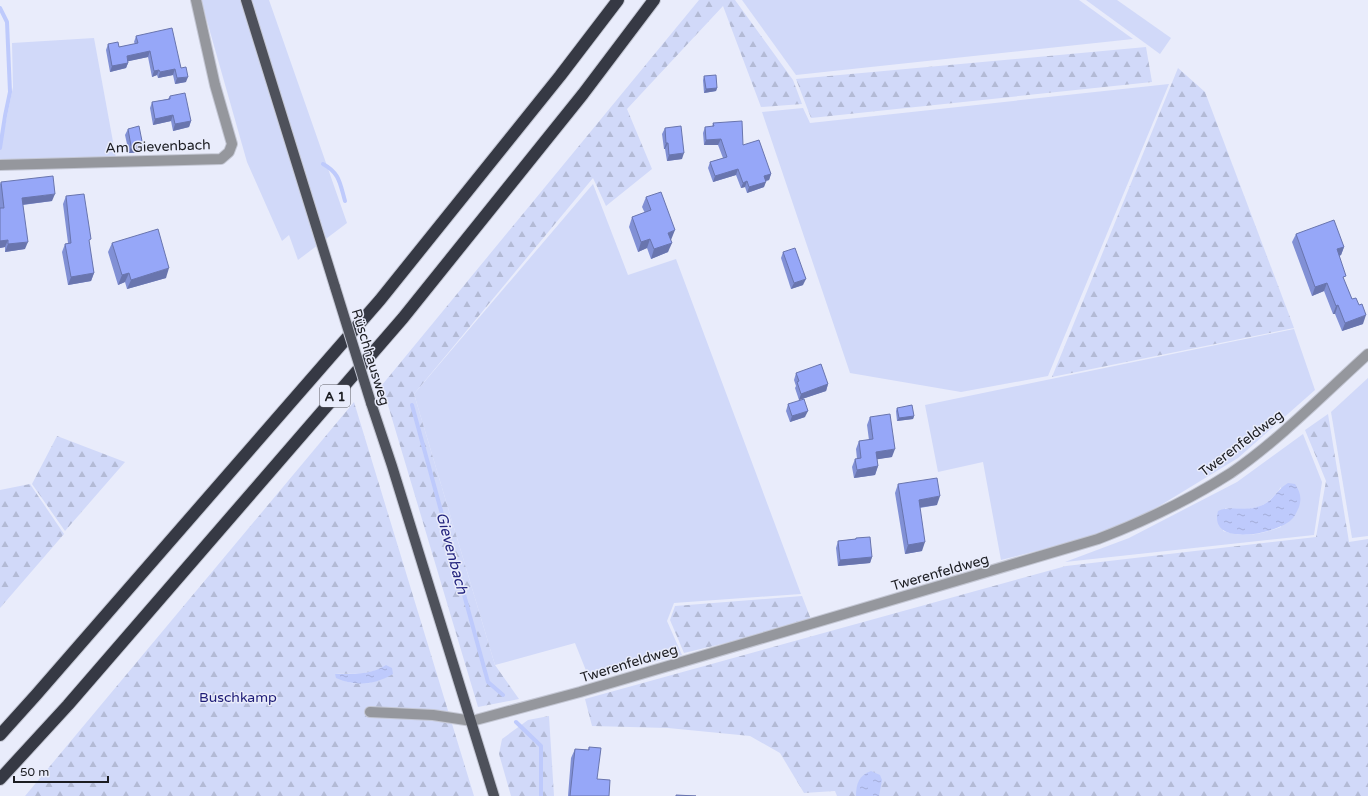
<svg xmlns="http://www.w3.org/2000/svg" width="1368" height="796" font-family="'Varela Round',sans-serif">
<style>
.green{fill:#d1d9f9;fill-rule:evenodd}
.forest{fill:url(#forest-firs);fill-rule:evenodd}
.water{fill:url(#water-ripples)}
.lines{fill:none;stroke-linecap:round;stroke-linejoin:round}
.stream{stroke:#becafc;stroke-width:4}
.minor-casing{stroke:#c4c7d4;stroke-width:12}
.major-casing{stroke:#c4c7d4;stroke-width:12}
.highway-casing{stroke:#c4c7d4;stroke-width:14}
.minor{stroke:#95979d;stroke-width:10}
.major{stroke:#4e515b;stroke-width:10}
.highway{stroke:#363944;stroke-width:12}
.major-bridge-casing{stroke:#c4c7d4;stroke-width:12;stroke-linecap:butt}
.major-bridge{stroke:#4e515b;stroke-width:10}
.wall{fill:#8190d5}
.shaded-wall{fill:#6975ae}
.building{fill:#96a7f8;stroke:#6975ae}
.labels{text-anchor:middle;stroke-width:3;stroke-linejoin:round;paint-order:stroke}
.shield{fill:#e9ecfb;stroke:#5a5b63;stroke-width:1}
.shield-label{font-size:13px;font-weight:bold;fill:#1c1d22}
.street-label{font-size:14px;fill:#1c1d22;stroke:#e9ecfb}
.park-label{font-size:14px;fill:#1e1c77;stroke:#e9ecfb}
.water-label{font-size:15px;font-style:italic;fill:#22237d;stroke:#e9ecfb}
</style>
<defs>
<pattern id="forest-firs" width="22" height="20" patternUnits="userSpaceOnUse"><rect width="22" height="20" fill="#d1d9f9"/><path d="M5 1l3.5 6h-7zM16 11l3.5 6h-7z" fill="#b3bad5"/></pattern>
<pattern id="water-ripples" width="26" height="14" patternUnits="userSpaceOnUse"><rect width="26" height="14" fill="#becafc"/><path d="M2 4q2-2 4 0t4 0M15 11q2-2 4 0t4 0" fill="none" stroke="#a3add8"/></pattern>
</defs>
<rect width="100%" height="100%" fill="#e9ecfb"/>
<!-- green -->
<g class="green">
<path d="M201,0H269L347,223L298,260L289,235L282,241L247,162Z"/>
<path d="M742,0H1079L1133,39L796,75Z"/>
<path d="M1086,0H1117L1171,38L1160,54Z"/>
<path d="M94,38L116,158L0,161V150L13,87L12,43Z"/>
<path d="M1169,84L1048,376L961,392L850,373L762,112L803,108L810,123Z"/>
<path d="M593,184L628,275L676,259L801,594L674,603L667,621L682,655L589,678L575,643L495,665L414,394Z"/>
<path d="M1294,329L1315,390L1238,458L1161,505L1118,528L1071,542L1001,560L983,462L938,472L925,405Z"/>
<path d="M1368,378V536L1352,538L1331,412Z"/>
<path d="M1303,434L1322,482L1314,535L1065,562L1129,538L1237,482ZM1281,487V527C1259,535 1245,538 1223,531L1225,508C1253,510 1264,511 1281,487Z"/>
</g>
<!-- forest -->
<g class="forest">
<path d="M699,0H735L793,80L802,104L761,107L723,6L627,109L652,169L606,206L593,178L414,394L495,665L519,699L478,707L382,385Z"/>
<path d="M1146,47L1152,82L811,118L796,79Z"/>
<path d="M1178,68L1205,92L1294,328L1052,377Z"/>
<path d="M354,402L474,796H25ZM386,665L370,683C354,684 348,685 335,674C355,673 369,676 386,665Z"/>
<path d="M1328,414L1349,542L1368,539V796H837L835,791L804,793L780,753L750,736L668,728L592,726L585,699L1066,566L1316,537L1326,481L1305,430Z"/>
<path d="M57,436L125,462L65,531L32,484Z"/>
<path d="M30,484L64,534L0,608V490Z"/>
<path d="M802,596L812,622L684,653L670,620L675,606Z"/>
<path d="M549,716L554,796H511L499,754L502,739L528,720Z"/>
</g>
<!-- water -->
<g class="water">
<path d="M1288,483L1295,484C1300,492 1302,497 1299,507C1297,511 1295,517 1291,520C1276,534 1208,548 1218,511C1231,505 1246,512 1260,506C1274,501 1276,490 1288,483Z"/>
<path d="M386,665L392,668L393,674C374,685 356,687 336,678L335,674C354,674 370,675 386,665Z"/>
<path d="M871,771L880,775L882,780L879,796H856C856,784 859,775 871,771Z"/>
</g>
<g class="lines">
<!-- stream -->
<g class="stream">
<path d="M0,8L7,22L10,92L5,116L0,148"/>
<path d="M323,164C340,173 340,184 345,201"/>
<path d="M412,405L488,682L503,695"/>
<path d="M516,722L541,746V796"/>
</g>
<defs>
<g id="minor">
<path d="M0,165L221,159L229,152L232,144L215,85L196,0"/>
<path d="M370,712L433,715L472,721L580,692L1098,539C1145,521 1189,500 1231,473C1279,440 1325,393 1368,354"/>
</g>
<g id="major">
<path d="M246,0L335,287"/>
<path d="M371,403L392,466L494,796"/>
</g>
<g id="highway">
<path d="M0,735L36,695L380,300L560,76L618,0"/>
<path d="M0,779L68,705L403,318L583,94L654,0"/>
</g>
</defs>
<!-- minor casing -->
<use href="#minor" class="minor-casing"/>
<!-- major casing -->
<use href="#major" class="major-casing"/>
<!-- highway casing -->
<use href="#highway" class="highway-casing"/>
<!-- minor -->
<use href="#minor" class="minor"/>
<!-- major -->
<use href="#major" class="major"/>
<!-- highway -->
<use href="#highway" class="highway"/>
<defs>
<path id="major-bridge" d="M335,287L371,403"/>
</defs>
<!-- major-bridge casing -->
<use href="#major-bridge" class="major-bridge-casing"/>
<!-- major-bridge -->
<use href="#major-bridge" class="major-bridge"/>
</g>
<!-- wall -->
<g class="wall">
<path d="M136,36L181,68L186,82L175,84L173,75L158,78L157,75L152,77L148,57L128,61V63L126,68L110,72L106,50L108,44L119,47L135,44L134,42Z"/>
<path d="M704,76L717,88L716,91L704,93L703,80Z"/>
<path d="M170,96L191,121L189,127L173,131L171,121L153,125L150,108L152,102L168,99Z"/>
<path d="M713,123L743,145L771,174L769,180L765,181L764,187L747,193L745,187L741,188L736,175L713,182L708,168L710,162L723,158L718,145H704L703,133L705,127H712Z"/>
<path d="M665,128L682,159L667,161L665,149H664L662,134Z"/>
<path d="M128,129L143,146L141,152L129,153L125,135Z"/>
<path d="M1,182L52,201L23,205L25,249L5,252V247L0,248V184Z"/>
<path d="M66,196L89,244L94,273L91,281L68,285L62,252L65,244L68,243L63,204Z"/>
<path d="M646,197L671,240H670L668,252L651,259L647,248L638,252L629,227L632,217L645,213L642,207Z"/>
<path d="M1296,234L1344,247L1341,255L1339,256L1344,281L1352,299L1363,324L1342,331L1335,314H1333L1324,291L1312,296L1292,242Z"/>
<path d="M112,243L166,278L127,289L125,282L118,285L108,252Z"/>
<path d="M783,252L803,285L791,289L781,258Z"/>
<path d="M796,373L828,384L826,391L799,400L795,388L796,386L794,380Z"/>
<path d="M788,404L805,417L790,422L786,411Z"/>
<path d="M897,408L914,416L913,419L897,421L896,411Z"/>
<path d="M870,417L892,457L877,459L878,466L875,475L854,478L852,467L855,459H857L856,449L859,441L869,440L867,425Z"/>
<path d="M898,484L937,505L920,508L922,551L905,554L895,493Z"/>
<path d="M856,538L872,557L870,563L838,566L836,548L838,541L855,539Z"/>
<path d="M589,747L597,779L609,796H568L571,758L575,749L588,750Z"/>
</g>
<!-- shaded-wall -->
<g class="shaded-wall">
<path d="M150,51L148,57L125,62L127,56Z"/>
<path d="M128,63L126,68L110,72L112,66Z"/>
<path d="M175,69L173,75L158,78L160,72Z"/>
<path d="M159,70L157,75L152,77L154,71Z"/>
<path d="M188,77L186,82L175,84L177,78Z"/>
<path d="M717,88L716,91L704,93L706,89Z"/>
<path d="M173,115L171,121L153,125L155,119Z"/>
<path d="M191,121L189,127L173,131L175,124Z"/>
<path d="M721,139L718,145H704L706,140Z"/>
<path d="M666,143H668L665,149H664Z"/>
<path d="M131,146H143L141,152L129,153Z"/>
<path d="M684,153L682,159L667,161L669,155Z"/>
<path d="M738,169L736,175L713,182L715,176Z"/>
<path d="M771,174L769,180L762,182L764,176Z"/>
<path d="M747,181L745,187L741,188L743,183Z"/>
<path d="M766,182L764,187L747,193L749,187Z"/>
<path d="M55,194L52,201L20,205L22,198Z"/>
<path d="M675,230L671,240L664,242L668,233Z"/>
<path d="M650,239L647,248L638,252L641,242Z"/>
<path d="M8,240L5,247L0,248V241Z"/>
<path d="M28,242L25,249L5,252L8,244Z"/>
<path d="M672,243L668,252L651,259L654,249Z"/>
<path d="M1344,247L1341,255L1334,258L1337,249Z"/>
<path d="M169,268L166,278L127,289L131,280Z"/>
<path d="M94,273L91,281L68,285L71,277Z"/>
<path d="M129,273L125,282L118,285L122,275Z"/>
<path d="M806,279L803,285L791,289L794,283Z"/>
<path d="M1327,283L1324,291L1312,296L1315,287Z"/>
<path d="M1338,305L1335,314H1333L1336,306Z"/>
<path d="M1366,315L1363,324L1342,331L1345,323Z"/>
<path d="M828,384L826,391L799,400L801,394Z"/>
<path d="M808,411L805,417L790,422L792,416Z"/>
<path d="M914,416L913,419L897,421L899,418Z"/>
<path d="M895,449L892,457L873,460L876,452Z"/>
<path d="M878,466L875,475L854,478L857,470Z"/>
<path d="M940,496L937,505L915,508L919,500Z"/>
<path d="M925,542L922,551L905,554L908,545Z"/>
<path d="M872,557L870,563L838,566L840,560Z"/>
</g>
<!-- building -->
<g class="building">
<path d="M172,28L181,68L186,67L188,77L177,78L175,69L160,72L159,70L154,71L150,51L127,56L128,63L112,66L108,44L118,42L119,47L138,43L136,36Z"/>
<path d="M716,75L717,88L706,89L704,76Z"/>
<path d="M185,93L191,121L175,124L173,115L155,119L152,102L170,99V96Z"/>
<path d="M742,121L743,145L759,140L771,174L764,176L766,182L749,187L747,181L743,183L738,169L715,176L710,162L727,157L721,139L706,140L705,127L714,126L713,123Z"/>
<path d="M139,126L143,146H131L128,129Z"/>
<path d="M681,126L684,153L669,155L668,143H666L665,128Z"/>
<path d="M53,176L55,194L22,198L28,242L8,244V240L0,241V208H4L1,182Z"/>
<path d="M661,192L675,230L668,233L672,243L654,249L650,239L641,242L632,217L651,210L646,197Z"/>
<path d="M84,194L91,239L89,240L94,273L71,277L65,244L71,243L66,196Z"/>
<path d="M1334,220L1344,247L1337,249L1346,276L1343,277L1352,299L1356,298L1359,305L1362,304L1366,315L1345,323L1338,305L1336,306L1327,283L1315,287L1296,234Z"/>
<path d="M158,229L169,268L131,280L129,273L122,275L112,243Z"/>
<path d="M795,248L806,279L794,283L783,252Z"/>
<path d="M821,364L828,384L801,394L797,382L799,381L796,373Z"/>
<path d="M804,399L808,411L792,416L788,404Z"/>
<path d="M912,405L914,416L899,418L897,408Z"/>
<path d="M890,414L895,449L876,452L878,466L857,470L855,459L861,458L859,441L873,439L870,417Z"/>
<path d="M937,478L940,496L919,500L925,542L908,545L898,484Z"/>
<path d="M870,537L872,557L840,560L838,541L856,539V538Z"/>
<path d="M589,747L601,748L597,779L610,780L609,796H570L575,749L589,750Z"/>
<path d="M676,795L696,796H676Z"/>
</g>
<g class="labels">
<!-- shield labels -->
<rect class="shield" x="320" y="385" width="30" height="22" rx="3"/>
<g class="shield-label">
<text x="335" y="401">A 1</text>
</g>
<!-- street labels -->
<g class="street-label">
<text transform="translate(158 146) rotate(-2)" y="5">Am Gievenbach</text>
<text transform="translate(371 357) rotate(73)" y="5">Rüschhausweg</text>
<text transform="translate(1241 443) rotate(-37)" y="5">Twerenfeldweg</text>
<text transform="translate(940 572) rotate(-16)" y="5">Twerenfeldweg</text>
<text transform="translate(629 663) rotate(-17)" y="5">Twerenfeldweg</text>
</g>
<!-- park labels -->
<g class="park-label">
<text x="238" y="702">Buschkamp</text>
</g>
<!-- water labels -->
<g class="water-label">
<text transform="translate(452 553) rotate(75)" y="5">Gievenbach</text>
</g>
</g>
<!-- scale -->
<path d="M14 776v6h94v-6" fill="none" stroke="#1c1d22" stroke-width="2"/>
<text x="20" y="776" font-size="12" fill="#1c1d22" stroke="#e9ecfb" stroke-width="3" paint-order="stroke">50 m</text>
</svg>
